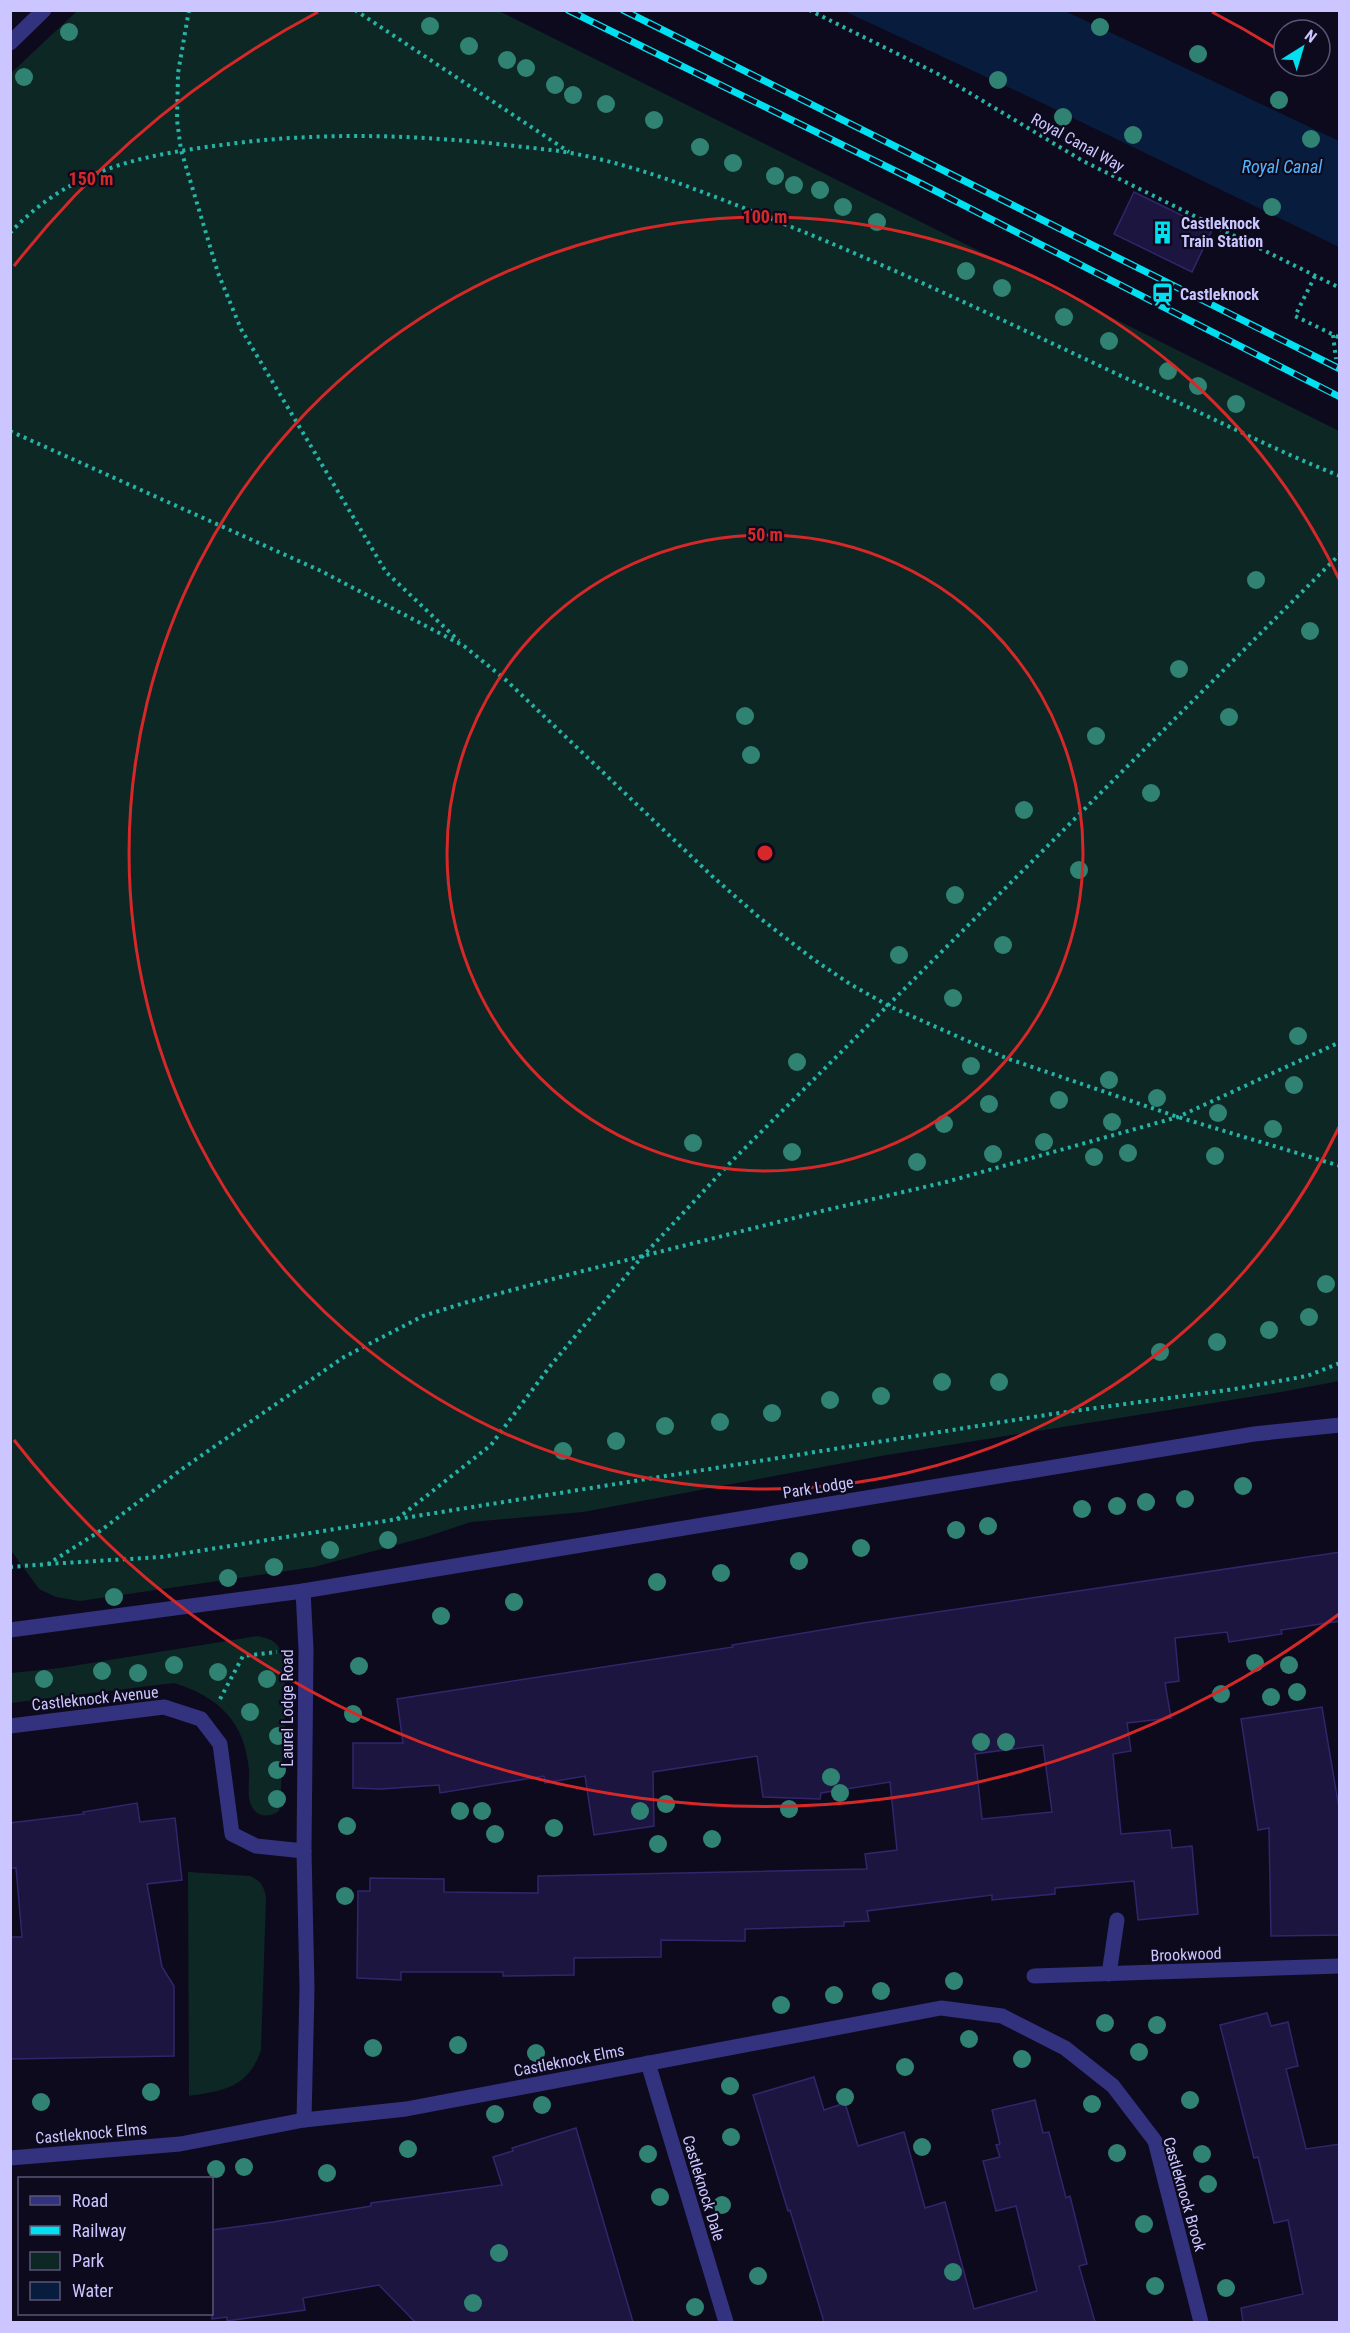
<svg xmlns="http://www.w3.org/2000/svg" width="1350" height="2333" font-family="'Roboto Condensed',sans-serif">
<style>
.green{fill:#0d2725}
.water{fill:#081d3e}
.building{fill:#1c153f;stroke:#31266c;stroke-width:1.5;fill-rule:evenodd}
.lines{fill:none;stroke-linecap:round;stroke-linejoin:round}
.path{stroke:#25b4a7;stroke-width:4;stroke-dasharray:3 4.5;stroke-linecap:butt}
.minor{stroke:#32327f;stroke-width:15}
.rail-casing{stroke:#00e0f1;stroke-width:7}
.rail{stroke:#0d0a1d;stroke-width:4.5;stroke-dasharray:14;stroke-linecap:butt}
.tree{fill:#308273}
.ring{fill:none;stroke:#d62828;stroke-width:3}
.labels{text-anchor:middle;stroke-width:4.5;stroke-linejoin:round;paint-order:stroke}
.street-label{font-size:16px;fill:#cbc6ff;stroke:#0d0a1d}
.poi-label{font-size:16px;font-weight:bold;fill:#cbc6ff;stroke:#0d0a1d;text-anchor:start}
.water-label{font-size:18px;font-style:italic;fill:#54b5ff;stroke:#0d0a1d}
.centre{fill:#d62828;stroke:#0d0a1d;stroke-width:3}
.ring-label{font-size:18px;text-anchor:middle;font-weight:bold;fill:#d62828;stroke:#0d0a1d;stroke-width:4.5;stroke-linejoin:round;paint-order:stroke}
</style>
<rect width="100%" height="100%" fill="#0d0a1d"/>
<!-- green -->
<g class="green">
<path d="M77,11H499L1339,431V1381L1281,1392L881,1456L583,1512L471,1522L426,1537L314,1567L80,1601L56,1597L39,1589L10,1549V74Z"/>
<path d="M258,1636C265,1638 273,1639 278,1646C294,1665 279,1774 281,1803L279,1811C271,1817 258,1818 252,1807C246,1796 250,1782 249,1770C245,1722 219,1697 174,1683L11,1703V1673L60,1668Z"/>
<path d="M188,1872L250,1876C261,1881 264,1886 266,1898L261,2050C248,2088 225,2090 189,2096Z"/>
</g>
<!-- water -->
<path class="water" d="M844,11H1065L1339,141V247L1038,101Z"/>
<!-- building -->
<g class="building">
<path d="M1134,192L1212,230L1192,272L1114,234Z"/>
<path d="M1340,1552V1621L1281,1630L1282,1634L1229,1642L1227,1632L1175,1638L1179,1681L1165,1683L1171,1718L1127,1723L1131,1751L1113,1754L1121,1834L1170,1830L1172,1848L1192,1846L1198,1914L1138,1920L1134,1881L1055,1888V1894L992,1900V1895L867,1911L869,1921L844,1922V1926L745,1929V1941L661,1940V1957L574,1958V1975L503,1976V1972H401V1980L357,1978L358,1891H370V1878L444,1879V1892L538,1893V1876L867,1869L865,1854L897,1850L890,1782L821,1793L820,1799L763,1797L757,1756L653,1772L654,1826L594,1835L585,1776L545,1783L544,1776L440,1793L439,1785L381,1789L353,1788V1743H403L397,1699L733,1647L732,1645L863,1623ZM1043,1745L1052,1812L982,1819L975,1754Z"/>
<path d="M1322,1707L1340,1814V1935L1271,1936L1269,1828L1258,1830L1241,1719Z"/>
<path d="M137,1803L140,1822L175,1818L182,1880L147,1884L162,1967L174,1986V2056L10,2059V1937H22L16,1868H10V1823L84,1814L83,1812Z"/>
<path d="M1267,2013L1271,2026L1288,2022L1298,2066L1286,2069L1306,2149L1340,2144V2322H1243L1241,2308L1303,2294L1288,2220L1274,2223L1258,2157L1254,2158L1220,2025Z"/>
<path d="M814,2077L824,2110L845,2103L858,2146L904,2132L925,2208L945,2202L974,2309L1037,2291L1016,2206L996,2211L983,2161L1000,2157L996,2145L1000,2144L992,2110L1035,2100L1043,2133L1049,2132L1066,2198L1070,2196L1087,2264L1079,2266L1095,2322H824L790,2210L788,2211L753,2095Z"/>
<path d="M576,2128L633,2322H415L379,2285L303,2298L305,2310L227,2321V2317L212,2319V2230L273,2222L371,2206V2203L502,2185L493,2157L513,2151L512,2148Z"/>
</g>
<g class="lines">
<!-- path -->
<g class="path">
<path d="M189,10L178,73L177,120L181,150L218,273L241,329L386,572L459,641"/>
<path d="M355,10L569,152"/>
<path d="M809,10L938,74L1083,161L1340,288"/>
<path d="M10,233C73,165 150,154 237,143C326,132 418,135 507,145C528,148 550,149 571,153C641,166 708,194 774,220C911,274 1043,340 1177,402C1231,427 1284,454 1340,476"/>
<path d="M1204,246L1251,244"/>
<path d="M1315,276L1295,316L1340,338"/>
<path d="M1333,335L1336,359"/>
<path d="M10,431L321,571L464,646L507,681L712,876L761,919L813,959L850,984L889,1006L1006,1058L1178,1117L1340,1166"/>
<path d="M397,1519L491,1445L551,1365L641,1258L729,1164L1340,554"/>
<path d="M48,1564L161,1557L1052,1414L1235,1389L1307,1376L1340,1363"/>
<path d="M10,1567L48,1564L100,1531L182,1469L344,1357L423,1316L464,1303L575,1273L822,1211L946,1182L1178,1117L1340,1042"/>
<path d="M220,1699L243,1656L277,1652"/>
</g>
<!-- minor -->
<g class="minor">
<path d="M10,43L44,10"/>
<path d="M303,1591L306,1649L304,1851L307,1989L304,2120"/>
<path d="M10,1630L303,1591L1254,1434L1340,1425"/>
<path d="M10,1726L164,1707L201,1719L220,1744L232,1834L256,1846L304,1851"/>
<path d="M1109,1974L1117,1920"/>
<path d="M1034,1976L1340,1966"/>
<path d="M648,2063L726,2322"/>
<path d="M10,2158L180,2144L304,2120L406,2109L941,2008L1002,2016L1065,2048L1113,2086L1155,2141L1201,2322"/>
</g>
<defs>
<g id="rail">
<path d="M568,10L922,184L1340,397"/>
<path d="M623,10L1340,369"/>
</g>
</defs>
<!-- rail casing -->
<use href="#rail" class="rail-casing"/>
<!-- rail -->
<use href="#rail" class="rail"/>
</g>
<!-- trees -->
<g class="tree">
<circle cx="430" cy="26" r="9"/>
<circle cx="1100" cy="27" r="9"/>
<circle cx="69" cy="32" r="9"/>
<circle cx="469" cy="46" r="9"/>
<circle cx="1198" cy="54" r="9"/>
<circle cx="507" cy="60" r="9"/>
<circle cx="526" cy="68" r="9"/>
<circle cx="24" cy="77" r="9"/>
<circle cx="998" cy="80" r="9"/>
<circle cx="555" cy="85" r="9"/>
<circle cx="573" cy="95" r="9"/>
<circle cx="1279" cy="100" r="9"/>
<circle cx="606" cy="104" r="9"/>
<circle cx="1063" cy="117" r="9"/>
<circle cx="654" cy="120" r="9"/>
<circle cx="1133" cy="135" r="9"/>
<circle cx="1311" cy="139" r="9"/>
<circle cx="700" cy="147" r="9"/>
<circle cx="733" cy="163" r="9"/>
<circle cx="775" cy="176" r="9"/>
<circle cx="794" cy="185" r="9"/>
<circle cx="820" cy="190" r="9"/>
<circle cx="843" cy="207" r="9"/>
<circle cx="1272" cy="207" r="9"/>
<circle cx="877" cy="222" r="9"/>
<circle cx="966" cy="271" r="9"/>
<circle cx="1002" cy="288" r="9"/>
<circle cx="1064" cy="317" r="9"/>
<circle cx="1109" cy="341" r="9"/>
<circle cx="1168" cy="371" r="9"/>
<circle cx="1198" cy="386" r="9"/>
<circle cx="1236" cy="404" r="9"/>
<circle cx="1256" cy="580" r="9"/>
<circle cx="1310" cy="631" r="9"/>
<circle cx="1179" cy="669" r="9"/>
<circle cx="745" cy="716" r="9"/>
<circle cx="1229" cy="717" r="9"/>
<circle cx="1096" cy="736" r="9"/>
<circle cx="751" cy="755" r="9"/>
<circle cx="1151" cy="793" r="9"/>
<circle cx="1024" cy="810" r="9"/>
<circle cx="1079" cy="870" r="9"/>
<circle cx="955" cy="895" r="9"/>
<circle cx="1003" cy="945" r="9"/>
<circle cx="899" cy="955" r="9"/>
<circle cx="953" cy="998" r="9"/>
<circle cx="1298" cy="1036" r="9"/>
<circle cx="797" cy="1062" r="9"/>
<circle cx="971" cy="1066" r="9"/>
<circle cx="1109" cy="1080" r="9"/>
<circle cx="1294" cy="1085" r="9"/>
<circle cx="1157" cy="1098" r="9"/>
<circle cx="1059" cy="1100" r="9"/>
<circle cx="989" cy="1104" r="9"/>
<circle cx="1218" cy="1113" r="9"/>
<circle cx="1112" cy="1122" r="9"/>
<circle cx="944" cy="1124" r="9"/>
<circle cx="1273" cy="1129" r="9"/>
<circle cx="1044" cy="1142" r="9"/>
<circle cx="693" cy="1143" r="9"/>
<circle cx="792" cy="1152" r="9"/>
<circle cx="1128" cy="1153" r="9"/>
<circle cx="993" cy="1154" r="9"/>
<circle cx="1215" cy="1156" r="9"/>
<circle cx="1094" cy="1157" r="9"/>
<circle cx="917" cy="1162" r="9"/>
<circle cx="1326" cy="1284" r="9"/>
<circle cx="1309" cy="1317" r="9"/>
<circle cx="1269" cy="1330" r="9"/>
<circle cx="1217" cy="1342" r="9"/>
<circle cx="1160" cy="1352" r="9"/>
<circle cx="942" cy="1382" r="9"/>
<circle cx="999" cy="1382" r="9"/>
<circle cx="881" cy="1396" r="9"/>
<circle cx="830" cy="1400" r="9"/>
<circle cx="772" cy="1413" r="9"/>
<circle cx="720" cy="1422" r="9"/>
<circle cx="665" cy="1426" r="9"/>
<circle cx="616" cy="1441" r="9"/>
<circle cx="563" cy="1451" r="9"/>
<circle cx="1243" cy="1486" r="9"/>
<circle cx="1185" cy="1499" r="9"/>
<circle cx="1146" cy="1502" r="9"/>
<circle cx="1117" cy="1506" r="9"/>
<circle cx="1082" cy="1509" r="9"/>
<circle cx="988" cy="1526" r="9"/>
<circle cx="956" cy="1530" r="9"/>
<circle cx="388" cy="1540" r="9"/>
<circle cx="861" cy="1548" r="9"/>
<circle cx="330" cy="1550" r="9"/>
<circle cx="799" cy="1561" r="9"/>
<circle cx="274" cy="1567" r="9"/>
<circle cx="721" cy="1573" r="9"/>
<circle cx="228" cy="1578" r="9"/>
<circle cx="657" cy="1582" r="9"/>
<circle cx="114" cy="1597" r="9"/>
<circle cx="514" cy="1602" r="9"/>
<circle cx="441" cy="1616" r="9"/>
<circle cx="1255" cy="1663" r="9"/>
<circle cx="174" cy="1665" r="9"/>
<circle cx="1289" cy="1665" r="9"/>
<circle cx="359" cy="1666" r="9"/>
<circle cx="102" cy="1671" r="9"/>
<circle cx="218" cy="1672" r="9"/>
<circle cx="138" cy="1673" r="9"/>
<circle cx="44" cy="1679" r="9"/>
<circle cx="267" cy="1679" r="9"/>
<circle cx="1297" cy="1692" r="9"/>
<circle cx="1221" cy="1694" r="9"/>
<circle cx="1271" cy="1697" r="9"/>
<circle cx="250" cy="1712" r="9"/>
<circle cx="353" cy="1714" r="9"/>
<circle cx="278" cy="1736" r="9"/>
<circle cx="981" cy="1742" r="9"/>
<circle cx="1006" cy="1742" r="9"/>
<circle cx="277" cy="1770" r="9"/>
<circle cx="831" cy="1777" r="9"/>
<circle cx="840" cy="1793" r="9"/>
<circle cx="277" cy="1799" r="9"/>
<circle cx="666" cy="1804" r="9"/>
<circle cx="789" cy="1809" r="9"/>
<circle cx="460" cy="1811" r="9"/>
<circle cx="482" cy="1811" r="9"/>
<circle cx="640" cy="1811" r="9"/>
<circle cx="347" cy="1826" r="9"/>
<circle cx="554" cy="1828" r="9"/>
<circle cx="495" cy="1834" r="9"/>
<circle cx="712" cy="1839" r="9"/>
<circle cx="658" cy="1844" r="9"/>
<circle cx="345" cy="1896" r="9"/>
<circle cx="954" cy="1981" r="9"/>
<circle cx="881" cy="1991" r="9"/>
<circle cx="834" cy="1995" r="9"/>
<circle cx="781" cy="2005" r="9"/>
<circle cx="1105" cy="2023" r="9"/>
<circle cx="1157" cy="2025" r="9"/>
<circle cx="969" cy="2039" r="9"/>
<circle cx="458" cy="2045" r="9"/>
<circle cx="373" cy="2048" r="9"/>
<circle cx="1139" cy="2052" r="9"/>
<circle cx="536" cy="2053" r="9"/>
<circle cx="1022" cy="2059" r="9"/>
<circle cx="905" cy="2067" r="9"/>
<circle cx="730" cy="2086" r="9"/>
<circle cx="151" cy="2092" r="9"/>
<circle cx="845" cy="2097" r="9"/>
<circle cx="1190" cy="2100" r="9"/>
<circle cx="41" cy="2102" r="9"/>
<circle cx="1092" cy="2104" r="9"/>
<circle cx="542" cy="2105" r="9"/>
<circle cx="495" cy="2114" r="9"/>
<circle cx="731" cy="2137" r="9"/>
<circle cx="922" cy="2147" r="9"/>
<circle cx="408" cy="2149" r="9"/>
<circle cx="1117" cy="2153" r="9"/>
<circle cx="648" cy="2154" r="9"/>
<circle cx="1202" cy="2154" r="9"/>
<circle cx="244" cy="2167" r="9"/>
<circle cx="216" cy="2169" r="9"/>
<circle cx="327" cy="2173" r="9"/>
<circle cx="1208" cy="2184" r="9"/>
<circle cx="660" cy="2197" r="9"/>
<circle cx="722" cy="2205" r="9"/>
<circle cx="1144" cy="2224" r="9"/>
<circle cx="499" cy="2253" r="9"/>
<circle cx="953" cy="2272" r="9"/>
<circle cx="758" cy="2276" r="9"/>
<circle cx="1155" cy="2286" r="9"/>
<circle cx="1226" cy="2288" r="9"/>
<circle cx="473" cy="2303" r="9"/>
<circle cx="695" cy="2307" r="9"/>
</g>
<!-- distance rings -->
<g class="ring">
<circle cx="765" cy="853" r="318"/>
<path d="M1339 1127A636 636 0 1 1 1339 579"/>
<path d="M1339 1614A953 953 0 0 1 14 1440M14 266A953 953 0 0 1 318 12M1212 12A953 953 0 0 1 1277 49"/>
</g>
<!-- icons -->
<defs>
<symbol id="building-bare" viewBox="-9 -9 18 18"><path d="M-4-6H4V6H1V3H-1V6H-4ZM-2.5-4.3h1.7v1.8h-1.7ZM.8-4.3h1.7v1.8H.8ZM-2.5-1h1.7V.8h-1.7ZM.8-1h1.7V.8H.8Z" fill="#00e0f1" stroke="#0d0a1d" stroke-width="2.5" paint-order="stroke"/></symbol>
<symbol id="station-bare" viewBox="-9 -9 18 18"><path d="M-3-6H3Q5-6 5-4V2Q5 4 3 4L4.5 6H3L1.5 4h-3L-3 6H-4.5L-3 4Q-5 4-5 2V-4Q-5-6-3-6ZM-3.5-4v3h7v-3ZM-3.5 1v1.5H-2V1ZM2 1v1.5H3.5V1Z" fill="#00e0f1" stroke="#0d0a1d" stroke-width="2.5" paint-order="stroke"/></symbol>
</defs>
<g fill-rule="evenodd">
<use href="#building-bare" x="1146" y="216" width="33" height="33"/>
<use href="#station-bare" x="1146" y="278" width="33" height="33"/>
</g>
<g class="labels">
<!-- street labels -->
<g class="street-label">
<text transform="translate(1078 142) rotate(29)" y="6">Royal Canal Way</text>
<text transform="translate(818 1487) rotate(-9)" y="6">Park Lodge</text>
<text transform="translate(95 1698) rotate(-6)" y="6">Castleknock Avenue</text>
<text transform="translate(287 1708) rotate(-90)" y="6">Laurel Lodge Road</text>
<text transform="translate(1186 1954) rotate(-2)" y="6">Brookwood</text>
<text transform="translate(569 2060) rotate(-11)" y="6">Castleknock Elms</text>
<text transform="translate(91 2133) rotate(-5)" y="6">Castleknock Elms</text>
<text transform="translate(704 2188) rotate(73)" y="6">Castleknock Dale</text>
<text transform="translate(1185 2194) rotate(74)" y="6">Castleknock Brook</text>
</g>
<!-- poi labels -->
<g class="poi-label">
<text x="1181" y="229">Castleknock<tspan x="1181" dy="18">Train Station</tspan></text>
<text x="1180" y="300">Castleknock</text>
</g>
<!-- water labels -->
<g class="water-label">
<text x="1282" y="173">Royal Canal</text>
</g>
</g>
<circle cx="765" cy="853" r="9" class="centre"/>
<g class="ring-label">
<text x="91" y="185">150 m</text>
<text x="765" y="223">100 m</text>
<text x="765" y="541">50 m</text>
</g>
<!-- border -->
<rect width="1350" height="2333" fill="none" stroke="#cbc6ff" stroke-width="24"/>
<!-- legend -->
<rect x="18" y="2177" width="195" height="138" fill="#0d0a1d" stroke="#595577" stroke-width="1.5"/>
<rect x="30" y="2196" width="30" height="9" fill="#32327f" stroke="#595577" stroke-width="1.5"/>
<text x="72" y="2207" font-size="18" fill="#cbc6ff">Road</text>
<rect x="30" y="2226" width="30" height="9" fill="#00e0f1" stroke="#595577" stroke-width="1.5"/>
<text x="72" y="2237" font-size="18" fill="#cbc6ff">Railway</text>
<rect x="30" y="2252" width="30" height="18" fill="#0d2725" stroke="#595577" stroke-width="1.5"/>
<text x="72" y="2267" font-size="18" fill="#cbc6ff">Park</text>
<rect x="30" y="2282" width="30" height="18" fill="#081d3e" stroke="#595577" stroke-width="1.5"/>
<text x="72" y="2297" font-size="18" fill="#cbc6ff">Water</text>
<!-- north arrow -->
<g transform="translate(1302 48) rotate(37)"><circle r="28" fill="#0d0a1d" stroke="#595577" stroke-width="1.5"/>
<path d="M0-4.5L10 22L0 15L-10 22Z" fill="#00e0f1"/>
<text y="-9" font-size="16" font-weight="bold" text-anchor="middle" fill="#cbc6ff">N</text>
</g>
</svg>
